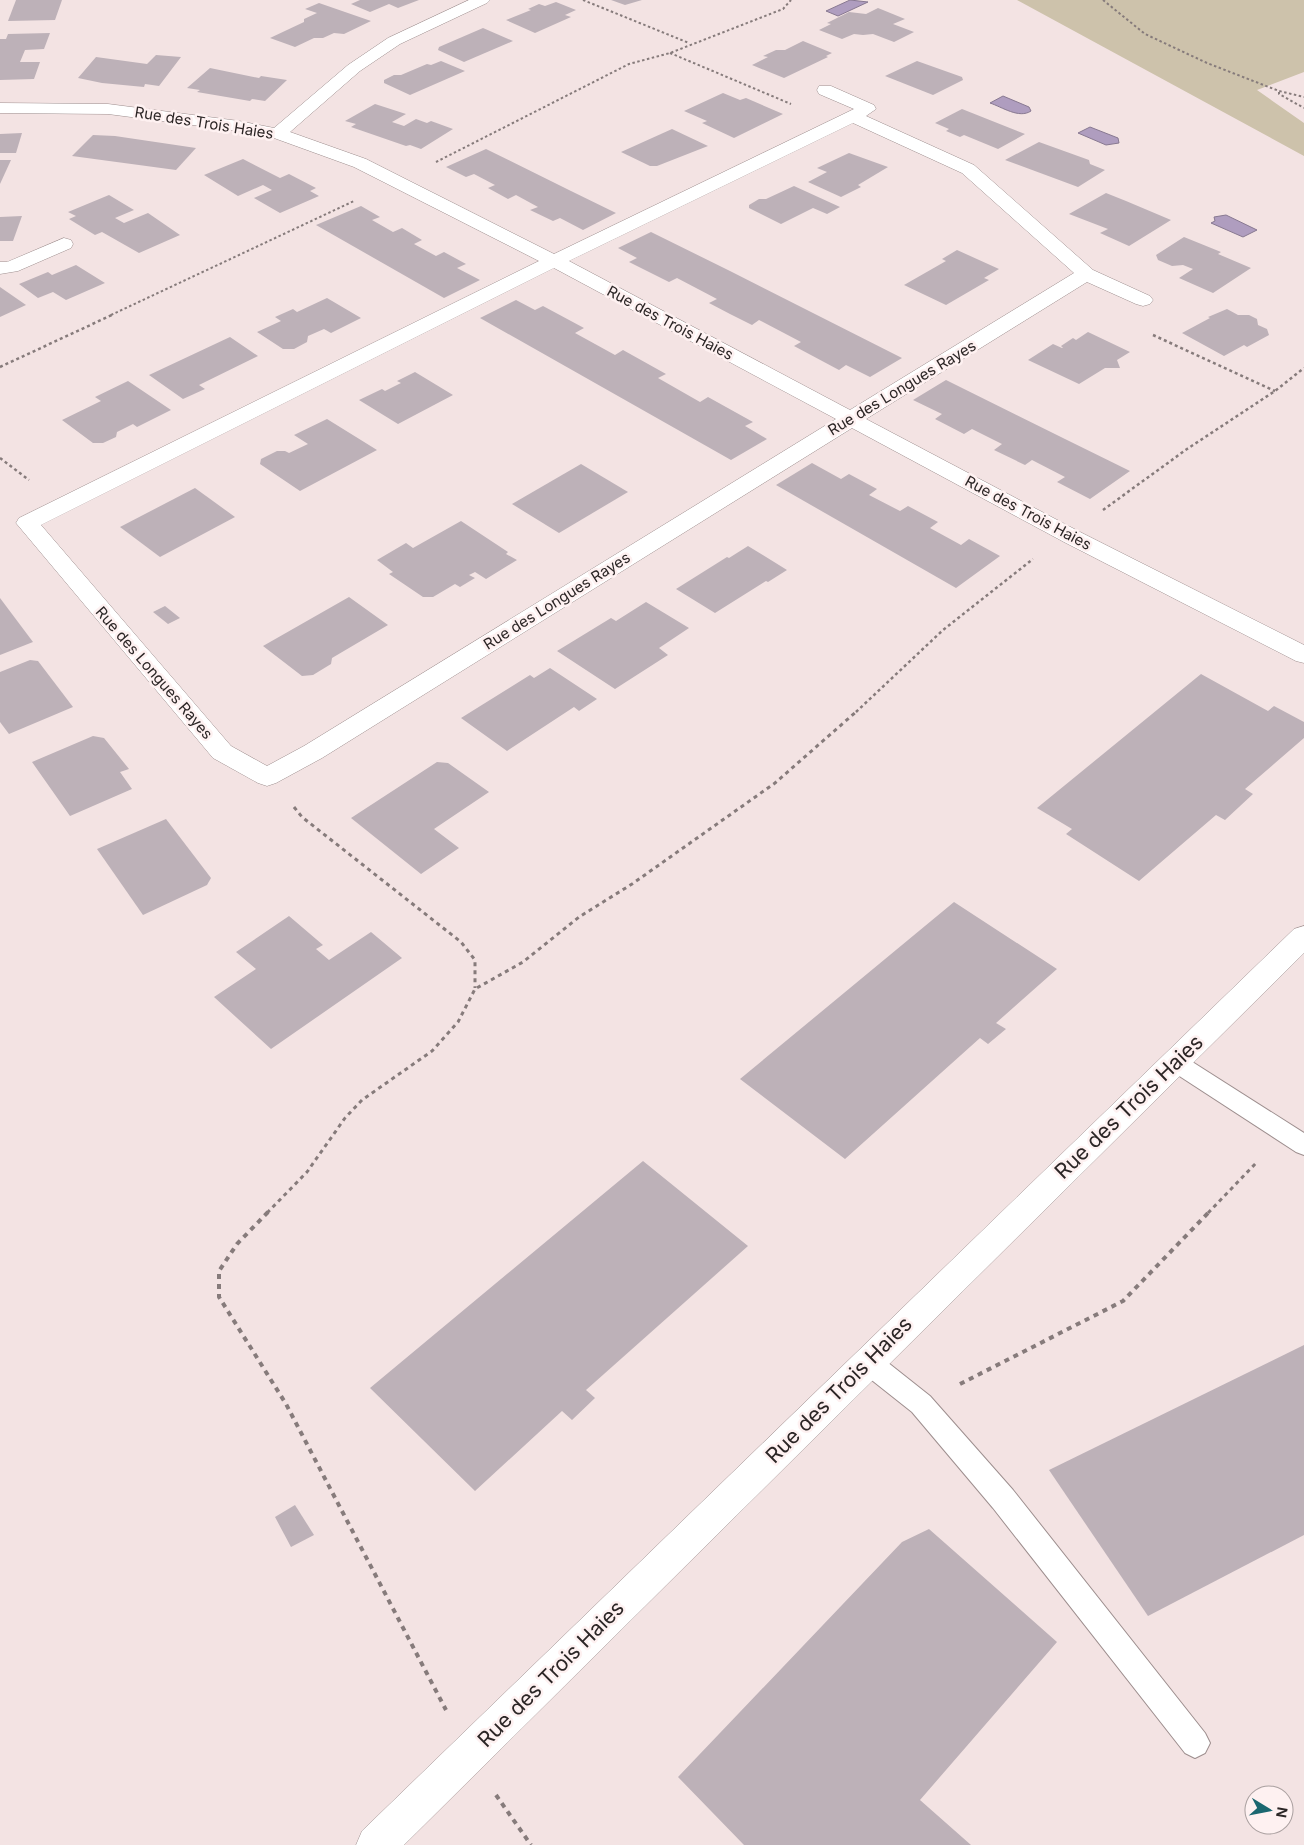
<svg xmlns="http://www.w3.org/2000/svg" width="1304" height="1845" font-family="Inter,sans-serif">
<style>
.green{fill:#cdc2ab}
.water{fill:#af9dbf;stroke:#887991}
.building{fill:#bdb1b8}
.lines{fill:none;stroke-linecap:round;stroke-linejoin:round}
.service-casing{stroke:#9d8e8e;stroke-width:2}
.minor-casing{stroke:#9d8e8e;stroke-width:1}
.path-far3{stroke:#867b7b;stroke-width:2;stroke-dasharray:2.5 2.5;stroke-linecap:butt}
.path-far2{stroke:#867b7b;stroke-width:2.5;stroke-dasharray:3 3;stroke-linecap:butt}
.path-far1{stroke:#867b7b;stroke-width:3;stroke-dasharray:4 4;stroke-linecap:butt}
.path{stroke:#867b7b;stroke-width:4;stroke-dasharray:5 5;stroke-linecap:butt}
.service{fill:#fff;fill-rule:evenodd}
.minor{fill:#fff;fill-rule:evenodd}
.labels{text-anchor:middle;stroke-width:5;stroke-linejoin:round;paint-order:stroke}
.far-street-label{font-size:15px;fill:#2c2626;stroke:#fef1f1}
.near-street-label{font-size:21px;fill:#2c2626;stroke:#fef1f1}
</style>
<rect width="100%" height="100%" fill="#f3e3e3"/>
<!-- green -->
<path class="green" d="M1017,0H1304V72L1257,90L1304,123V156Z"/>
<!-- water -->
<g class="water">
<path d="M850,0L868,2L838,16L826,11Z"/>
<path d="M1003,96L1029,107L1031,111C1019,119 1002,107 990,103Z"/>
<path d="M1090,127L1118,138L1119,143L1106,145L1078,133Z"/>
<path d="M1226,215L1257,230L1243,237L1211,223L1215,221L1214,217Z"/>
</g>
<!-- building -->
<g class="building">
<path d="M16,0H62L55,20L8,21Z"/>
<path d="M360,0H419L398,8L389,4L370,12L351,4Z"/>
<path d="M611,0H642L625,5Z"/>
<path d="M556,2L576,10L565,15L571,17L535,33L506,20L531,10L528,9L539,4L545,6Z"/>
<path d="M319,3L371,21L344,34L334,33L323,38H314L295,47L270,38L304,22V19L317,13L305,9Z"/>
<path d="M878,8L905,19L893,24L914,32L894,42L873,34L863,35L854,34L842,39L819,30L831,24L827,23L849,12L866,14Z"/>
<path d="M483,28L513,41L464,62L438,50L439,47Z"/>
<path d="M50,33L44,49L25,50L20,62H40L34,79L0,80V39H6L8,34Z"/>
<path d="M803,41L832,53L826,56L828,57L784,78L752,65L768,57L763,56L776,50H785Z"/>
<path d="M156,55L181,57L159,86L145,84L144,87L102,83L78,78L96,57L147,64Z"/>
<path d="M441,61L465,71L410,95L384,83V80L394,75H401L427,64L431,65Z"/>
<path d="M917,61L962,77L963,80L933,95L885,76Z"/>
<path d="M210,68L259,78L261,76L287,80L265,101L252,99L250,101L197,92L200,90L187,88Z"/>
<path d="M723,93L740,100L746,98L783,114L734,138L702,123L707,121L684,111Z"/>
<path d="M375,104L406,114L392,122L404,126L416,119L427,123L431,121L453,129L421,149L410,145L406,146L351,127L356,124L345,121Z"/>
<path d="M962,109L1025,134L998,149L964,135L960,137L946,131L949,129L935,123Z"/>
<path d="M672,129L708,146L657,166H650L621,152Z"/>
<path d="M22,133L16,153H0V134Z"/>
<path d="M93,135L115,136L196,148L176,170L72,156Z"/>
<path d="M1039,142L1089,160L1090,164L1105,170L1078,187L1005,160Z"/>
<path d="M486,149L571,191L616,213L583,230L560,218L553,221L530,210L538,207L516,195L508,199L488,188L495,185L474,174L466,177L446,167Z"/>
<path d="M849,153L888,167L858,185L861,187L841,197L808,182L827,172L817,168Z"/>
<path d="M243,159L280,178L289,174L316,188L310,191L319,196L280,213L254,198L272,190L263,185L238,196L204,175Z"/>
<path d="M0,160H11L0,184Z"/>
<path d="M794,186L840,207L827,214L813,208L781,224L749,208V205L759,199H766Z"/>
<path d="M1106,193L1126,201L1171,220L1129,246L1100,233L1108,229L1069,214Z"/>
<path d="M109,195L134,210L115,218L124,223L148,213L180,235L139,253L102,232L95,235L69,219L76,216L68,212Z"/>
<path d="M361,206L380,217L372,220L393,232L402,228L422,240L414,244L436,256L444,252L466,264L457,268L480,280L444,298L316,225Z"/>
<path d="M22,216L13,241H0V217Z"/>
<path d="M651,232L730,271L902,358L870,377L846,365L839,370L794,346L801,342L759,320L752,325L730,314L709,303L717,299L677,278L669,282L629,262L637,258L618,248Z"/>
<path d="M1184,237L1221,252L1218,254L1251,268L1213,293L1179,278L1193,269L1183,265L1172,266L1158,260L1156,255Z"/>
<path d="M957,250L999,269L984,278L989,280L946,305L904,285L946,261L942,259Z"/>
<path d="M76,265L105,283L66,300L53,292L38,298L19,284L48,272L52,275Z"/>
<path d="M0,287L26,305L0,317Z"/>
<path d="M327,298L361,318L331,333L324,329L308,336L307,342L294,349H283L257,332L281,321L275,317L293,309L297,312Z"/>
<path d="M516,300L535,310L543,306L584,328L575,333L615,355L623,350L666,374L658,378L700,402L708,397L753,422L745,426L767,439L731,460L480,318Z"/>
<path d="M1227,309L1238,315H1249L1257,319L1258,325L1267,329L1269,335L1247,347L1244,345L1224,356L1182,333L1210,318L1208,317Z"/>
<path d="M1088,332L1130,352L1117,360L1120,368H1105L1079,384L1028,360L1053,344L1062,348H1063L1061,346L1073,338L1076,340Z"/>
<path d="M230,337L258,356L199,385L205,389L183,399L149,375Z"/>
<path d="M415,372L453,395L398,424L359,400L382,389L385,391L401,383L397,381Z"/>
<path d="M946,380L1065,439L1130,471L1090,499L1057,482L1065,477L1032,460L1025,465L994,450L1002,444L972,429L964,434L935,419L942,414L913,400Z"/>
<path d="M128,381L171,410L137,427L133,424L117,432L116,437L103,443H93L62,420L101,401L95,397Z"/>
<path d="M327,419L377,450L300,491L260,464L261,459L277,451H285L289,453L308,444L294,435Z"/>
<path d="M812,463L841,479L849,474L877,489L869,495L900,511L908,506L938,522L930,528L961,545L969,539L1000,556L956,588L776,485Z"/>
<path d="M581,464L628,492L559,533L512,504Z"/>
<path d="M195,488L235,517L160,557L120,527Z"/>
<path d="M461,521L508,552L506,554L517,560L486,579L475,572L469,575L475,578L460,587L455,584L433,597H423L389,574L393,572L377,560L406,543L413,548Z"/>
<path d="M748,546L787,570L768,582L766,581L715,613L676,589L727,557L729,558Z"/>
<path d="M349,597L388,625L332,658L331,664L313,675L302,676L263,646Z"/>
<path d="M0,598L33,642L0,655Z"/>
<path d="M646,602L689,628L659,648L668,655L615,689L557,651L611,618L616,621Z"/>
<path d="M165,606L180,618L168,624L153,612Z"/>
<path d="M30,660L38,661L73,707L9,734L0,722V672Z"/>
<path d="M550,668L597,699L579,711L574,707L507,751L461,718L530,675L534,678Z"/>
<path d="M1201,674L1268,711L1274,706L1304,722V738L1245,789L1253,794L1225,820L1216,815L1139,881L1066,834L1072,829L1037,808Z"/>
<path d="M93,736L104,738L129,769L120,772L132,789L70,816L32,762Z"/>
<path d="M437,762L448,763L489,792L434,829L459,848L421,874L351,818Z"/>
<path d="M166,819L211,878L207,885L143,915L97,849Z"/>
<path d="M954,902L1057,969L996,1023L1006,1029L988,1044L980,1038L845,1159L740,1079Z"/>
<path d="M289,916L323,945L316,949L329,960L371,932L402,958L271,1049L214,997L256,969L236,952Z"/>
<path d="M643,1161L748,1246L586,1390L595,1398L572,1420L562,1411L475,1491L370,1388Z"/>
<path d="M1304,1345V1535L1148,1616L1049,1470Z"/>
<path d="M295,1505L314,1535L291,1547L275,1517Z"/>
<path d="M929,1529L1057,1642L920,1800L971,1845H744L678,1777L902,1542Z"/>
</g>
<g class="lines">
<defs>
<g id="service">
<path d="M1175,1053L1183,1056L1304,1133V1155L1296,1152L1167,1068L1164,1062L1167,1056Z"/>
<path d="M868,1350L877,1354L930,1396L1013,1490L1205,1733L1210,1743L1205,1753L1195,1758L1185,1753L993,1508L912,1412L859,1370L855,1362L859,1354Z"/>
</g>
<g id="minor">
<path d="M469,0H490L487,3L400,44L360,71L290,132L366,159L554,254L854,109L819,94L817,90L819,86H831L874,105L876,109L866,116L974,165L1093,270L1150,296L1153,300L1150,304L1143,306L1136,304L1087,282L866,419L1080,532L1304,645V663L1296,661L1064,542L852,428L322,758L276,783L267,786L258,783L213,758L16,523L19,518L539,261L354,167L274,138L239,131L108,114L0,113V103L108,104L239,121L274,128L348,65L388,38ZM853,123L962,173L1074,273L850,410L569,261ZM554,268L836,419L304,746L267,766L231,746L41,525Z"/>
<path d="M64,238L71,240L73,244L71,248L18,271L0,274V262H7Z"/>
<path d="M1304,926V953L404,1845H356L362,1831L1294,929Z"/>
</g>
</defs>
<!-- service casing -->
<use href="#service" class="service-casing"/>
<!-- minor casing -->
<use href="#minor" class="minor-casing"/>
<!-- path-far3 -->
<g class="path-far3">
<path d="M583,0L689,43"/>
<path d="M1103,0L1145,34L1207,63L1279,91L1304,97"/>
<path d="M670,53L791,104"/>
<path d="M1279,92V94L1304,108"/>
<path d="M436,162L629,64L670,53L783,9L791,0"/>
<path d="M111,315L354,201"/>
</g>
<!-- path-far2 -->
<g class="path-far2">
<path d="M1153,335L1275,391"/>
<path d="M0,367L114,314"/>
<path d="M0,458L29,480"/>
<path d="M1103,510L1187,449L1275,391L1304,368"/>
<path d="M856,712L943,630L1033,559"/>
</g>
<!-- path-far1 -->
<g class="path-far1">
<path d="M294,807L302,817L461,942L475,960V988"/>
<path d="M267,1213L307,1172L345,1118L362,1100L432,1051L458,1022L475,989L523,962L579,917L632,884L775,783L857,711"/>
<path d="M1208,1213L1257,1162"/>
</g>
<!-- path -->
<g class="path">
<path d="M268,1212L237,1244L219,1271V1297L286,1404L446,1710"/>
<path d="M960,1384L1123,1301L1209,1212"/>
<path d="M496,1795L531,1845"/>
</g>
<!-- service -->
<use href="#service" class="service"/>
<!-- minor -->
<use href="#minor" class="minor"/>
</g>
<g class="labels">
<!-- far-street labels -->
<g class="far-street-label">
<text transform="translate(204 123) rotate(9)" y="5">Rue des Trois Haies</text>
<text transform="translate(670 323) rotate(28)" y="5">Rue des Trois Haies</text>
<text transform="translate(902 388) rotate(-31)" y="5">Rue des Longues Rayes</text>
<text transform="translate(1028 513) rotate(28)" y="5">Rue des Trois Haies</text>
<text transform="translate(557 601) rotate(-32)" y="5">Rue des Longues Rayes</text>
<text transform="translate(154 673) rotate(49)" y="5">Rue des Longues Rayes</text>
</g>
<!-- near-street labels -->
<g class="near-street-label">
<text transform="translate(1129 1107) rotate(-44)" y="7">Rue des Trois Haies</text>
<text transform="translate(839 1390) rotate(-45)" y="7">Rue des Trois Haies</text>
<text transform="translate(551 1674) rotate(-45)" y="7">Rue des Trois Haies</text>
</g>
</g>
<!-- north arrow -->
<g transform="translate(1269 1810) rotate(100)"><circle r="24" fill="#fef1f1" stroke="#aaa0a0"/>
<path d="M0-4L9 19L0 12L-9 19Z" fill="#1b6770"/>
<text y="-8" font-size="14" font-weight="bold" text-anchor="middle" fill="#2c2626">N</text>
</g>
</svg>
